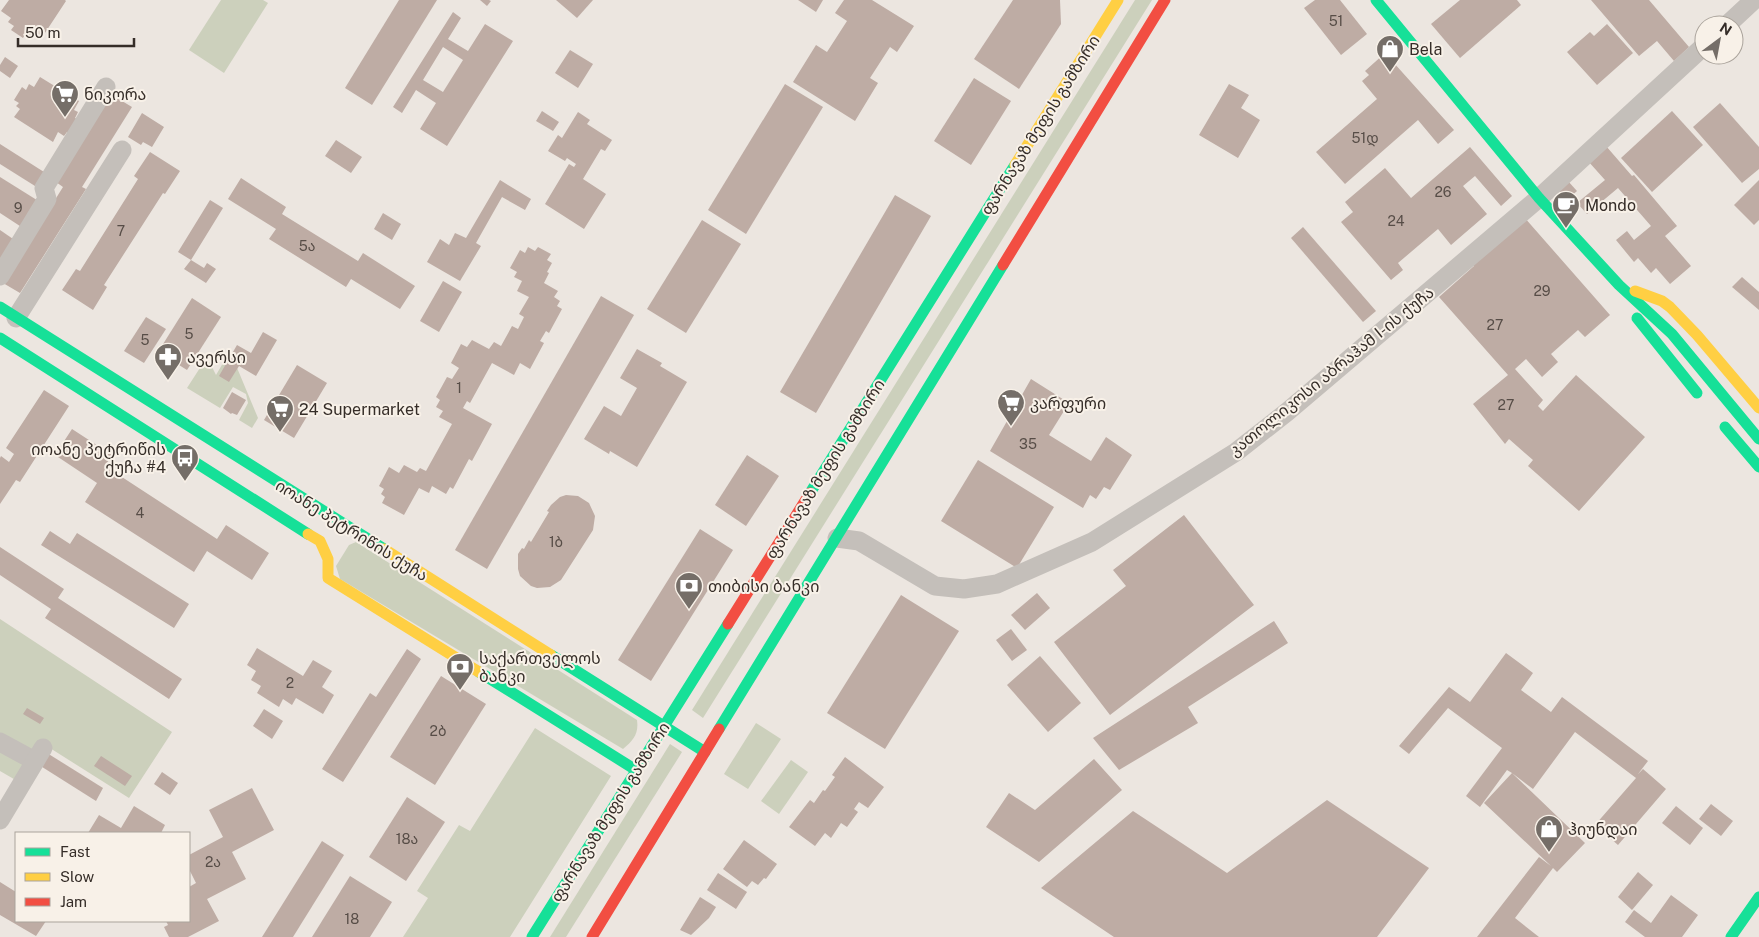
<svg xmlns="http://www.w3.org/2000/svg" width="1759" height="937" font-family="'Public Sans','Noto Sans Georgian',sans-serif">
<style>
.green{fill:#ccd0bc}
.building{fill:#beaca4;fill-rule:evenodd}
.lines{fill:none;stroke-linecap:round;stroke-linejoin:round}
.street{stroke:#c4bfba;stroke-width:19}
.fast{stroke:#16e098;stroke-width:11}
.slow{stroke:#ffcf43;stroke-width:11}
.jam{stroke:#f24e42;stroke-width:11}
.labels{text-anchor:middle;stroke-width:4;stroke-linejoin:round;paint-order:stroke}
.number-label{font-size:14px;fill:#574d47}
.poi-label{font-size:16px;fill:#352d28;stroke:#f8f1e8;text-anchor:start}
.street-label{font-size:16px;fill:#352d28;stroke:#f8f1e8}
</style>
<rect width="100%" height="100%" fill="#ece6e0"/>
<!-- green -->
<g class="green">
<path d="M221,0H263L268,3L224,73L189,50Z"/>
<path d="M1135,0H1152L703,718L692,710Z"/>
<path d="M230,351L258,418L252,428L239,420L248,403L246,394L233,387L220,408L187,388L207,357L216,375Z"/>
<path d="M356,542L637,720C639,734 633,741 623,749L340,579L336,566L349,545Z"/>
<path d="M0,619L172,732L129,798L42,743L19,782L0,771Z"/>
<path d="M756,723L781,739L748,789L724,774Z"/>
<path d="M535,728L611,776L510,937H403L428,898L417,891L459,825L470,831Z"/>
<path d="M670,744L682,752L566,937H550Z"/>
<path d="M791,760L808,772L779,814L761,801Z"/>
</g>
<!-- building -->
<g class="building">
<path d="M9,0H65L66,1L41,39L32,33L30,36L26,33L23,38L11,30L14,26L8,22L11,18L1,11Z"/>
<path d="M399,0H437L372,105L345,88Z"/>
<path d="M480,0H489L491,1L487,6Z"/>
<path d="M556,0H593L577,18Z"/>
<path d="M798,0H823L816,12Z"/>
<path d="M844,0H872L914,26L897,52L890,47L870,78L878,83L855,121L793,82L816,45L827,52L847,21L835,13Z"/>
<path d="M1013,0H1060L1061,24L1019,89L974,59Z"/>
<path d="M1315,0H1340L1367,34L1341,55L1304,8Z"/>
<path d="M1460,0H1517L1521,5L1460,58L1431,24Z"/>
<path d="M1591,0H1649L1689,47L1674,61L1657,41L1639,56Z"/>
<path d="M453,12L461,18L448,39L468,51L485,24L513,41L447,146L420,129L436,103L416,90L402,113L393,107ZM443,47L463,60L443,92L423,80Z"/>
<path d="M1607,24L1633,53L1597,85L1567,52L1590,32L1594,36Z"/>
<path d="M570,50L593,64L578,88L555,73Z"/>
<path d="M1385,53L1454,130L1438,144L1418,120L1345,184L1316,152L1377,99L1362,81L1369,75L1365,71Z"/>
<path d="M5,57L18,66L10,78L0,71V65Z"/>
<path d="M40,77L79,101L74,110L78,112L75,118L79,120L70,134L67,132L64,136L58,132L53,142L14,117L20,109L16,106L19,103L14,100L22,87L26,90L29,84L34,87Z"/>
<path d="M974,78L1011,101L971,165L934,141Z"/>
<path d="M785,84L823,107L746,234L708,210Z"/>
<path d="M1229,84L1249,95L1241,108L1260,120L1238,158L1199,135Z"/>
<path d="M107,92L132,107L82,187L86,189L20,293L3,283L63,187L56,182Z"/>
<path d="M1720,103L1759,147V169L1742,183L1693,127Z"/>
<path d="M542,111L559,122L553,131L536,121Z"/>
<path d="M1672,111L1703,145L1652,192L1621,158Z"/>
<path d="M578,112L590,120L587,124L612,140L605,151L601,149L583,179L606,194L584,229L545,204L569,164L574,167L576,164L567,158L565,161L548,151L558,135L562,138Z"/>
<path d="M142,113L164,127L152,147L143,142L141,145L128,137Z"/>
<path d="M336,140L362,157L351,173L325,156Z"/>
<path d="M0,144L44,172L35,186L0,164Z"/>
<path d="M1606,146L1632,176L1634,175L1677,226L1665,236L1691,266L1670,284L1656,268L1651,273L1638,258L1634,262L1616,240L1627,231L1634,240L1651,226L1618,188L1587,214L1577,203L1605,180L1588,161Z"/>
<path d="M1470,147L1512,196L1501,206L1475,176L1463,186L1487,214L1451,245L1438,229L1398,263L1403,270L1391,280L1341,222L1353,212L1345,202L1385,168L1411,198Z"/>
<path d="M150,152L180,171L165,194L163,193L104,285L107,287L93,310L62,290L76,269L80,271L138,179L134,176Z"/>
<path d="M0,177L40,202L23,228L0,213Z"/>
<path d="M241,178L286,207L282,214L358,261L363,253L415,286L400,309L351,279L346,287L269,239L276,229L228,199Z"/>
<path d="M500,180L531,199L525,210L502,197L476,243L481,246L460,281L427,262L440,239L449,245L455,233L466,238Z"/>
<path d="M1567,180L1577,191L1567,200L1557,189Z"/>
<path d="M1759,180V220L1754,225L1734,205Z"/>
<path d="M895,195L931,216L816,413L780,392Z"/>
<path d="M210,200L223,208L191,260L204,268L207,263L216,269L206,283L184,269L191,260L178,252Z"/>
<path d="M383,213L401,224L392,240L374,229Z"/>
<path d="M1524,217L1610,315L1585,337L1578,330L1551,354L1558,362L1542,377L1526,359L1515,369L1543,400L1538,406L1543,411L1576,375L1645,437L1579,511L1528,466L1533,460L1509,439L1505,444L1473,404L1508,375L1439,297L1474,266L1469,260Z"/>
<path d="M702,220L741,244L686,333L647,309Z"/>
<path d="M1303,227L1376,311L1363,322L1291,238Z"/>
<path d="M0,230L16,241L0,266Z"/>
<path d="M528,247L535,251L538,247L551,254L547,260L552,263L547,272L549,273L544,283L558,291L554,297L560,301L557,306L562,309L549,333L546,331L540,341L544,343L530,369L520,363L514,375L492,363L470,403L467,401L463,408L492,424L472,461L469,459L453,489L450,487L446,494L432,486L429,493L419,488L404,515L382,503L385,497L381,494L384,489L379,486L389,467L399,473L404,465L417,472L420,468L426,471L452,424L439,417L443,411L436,407L440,400L436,397L447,377L452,379L459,368L451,363L461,344L467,347L472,340L489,349L494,342L501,346L512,326L518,329L524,317L519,314L529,297L517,291L522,281L514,277L517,272L510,268L520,250L525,253Z"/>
<path d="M1742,277L1759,292V310L1732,287Z"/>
<path d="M443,281L462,292L439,332L420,321Z"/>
<path d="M601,296L634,315L487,569L455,550Z"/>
<path d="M192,298L221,317L187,370L158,352Z"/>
<path d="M146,317L166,329L144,363L124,351Z"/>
<path d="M263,332L277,340L256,376L239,366L229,382L219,376L237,345L251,353Z"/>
<path d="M637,349L662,363L660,366L687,382L637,467L610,451L609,454L584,439L604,406L621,416L637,388L620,378Z"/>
<path d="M297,365L327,383L294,438L264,420Z"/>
<path d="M1031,379L1069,403L1049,435L1091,461L1106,437L1132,455L1110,490L1104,487L1096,499L1090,495L1083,508L990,451Z"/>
<path d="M44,390L69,406L20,482L16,480L0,504V458L1,456L9,462L14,454L6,448Z"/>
<path d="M232,392L246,400L237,415L232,413L231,414L223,408Z"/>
<path d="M72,429L112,455L105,466L217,539L226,525L269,553L252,580L207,551L194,572L85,502L97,483L55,455Z"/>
<path d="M747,455L779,476L746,526L715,505Z"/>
<path d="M978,460L1054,507L1017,568L941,521Z"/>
<path d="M566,495L578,496L589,503L595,516L593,530L561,580L550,587L537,588L531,586L520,576L518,569V554L522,548L524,549L529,540L531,542L549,512L547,511L551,505L560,497Z"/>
<path d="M1184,515L1254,605L1110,715L1054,642L1126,586L1113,570Z"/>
<path d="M700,529L733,550L651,681L618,660Z"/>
<path d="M50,531L70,544L77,533L189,604L174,628L41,545Z"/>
<path d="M0,547L64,589L58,598L182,679L169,699L45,618L51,609L0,575Z"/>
<path d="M1037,593L1050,608L1025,630L1011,615Z"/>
<path d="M901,595L959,631L885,749L827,713Z"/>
<path d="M1274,621L1288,643L1188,707L1198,723L1119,770L1093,738Z"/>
<path d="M1011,629L1027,650L1012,661L996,640Z"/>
<path d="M257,648L303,676L313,660L332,671L322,687L334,695L323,714L296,698L292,705L283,699L279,707L257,693L261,686L251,680L256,671L247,665Z"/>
<path d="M407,649L421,659L343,782L322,769L370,693L376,697Z"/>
<path d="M1506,653L1533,673L1521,690L1551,712L1562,697L1648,761L1638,774L1643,769L1666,789L1618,845L1595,825L1636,778L1575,732L1533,789L1512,773L1585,843L1557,872L1553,868L1515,918L1539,937H1477L1539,857L1551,866L1484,803L1512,773L1507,770L1480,807L1466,796L1502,748L1448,708L1409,754L1399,746L1449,687L1470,702Z"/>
<path d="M1040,656L1081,703L1048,732L1007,685Z"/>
<path d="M441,676L486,704L435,785L390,757Z"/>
<path d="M27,708L44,718L40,724L23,714Z"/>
<path d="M264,709L283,721L272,739L253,726Z"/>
<path d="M47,753L103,788L96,801L39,765Z"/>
<path d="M101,756L132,776L125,786L94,766Z"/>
<path d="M845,757L884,787L868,808L859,802L854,809L858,812L847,827L841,823L831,838L825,833L815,846L789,827L810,800L814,803L823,790L825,791L835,777L832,775Z"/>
<path d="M1094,759L1122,790L1039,862L986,827L1009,793L1035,810Z"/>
<path d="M162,772L178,783L170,795L154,784Z"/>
<path d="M252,788L274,830L232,852L246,879L207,899L219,921L188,937H169L164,927L168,925L166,921H189V887L196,883L189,869V855L223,837L209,810Z"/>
<path d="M407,797L445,822L406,881L369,857Z"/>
<path d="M1327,800L1429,868L1377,937H1114L1041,888L1133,811L1227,873Z"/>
<path d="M1711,804L1733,821L1721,836L1699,819Z"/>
<path d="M134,806L165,825L161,833H88L99,815L121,828Z"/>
<path d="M1676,806L1703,828L1690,845L1662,823Z"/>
<path d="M744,840L777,864L766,879L764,878L758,885L752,881L747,887L723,869Z"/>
<path d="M322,841L344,855L293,937H262Z"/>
<path d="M1638,872L1653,885L1632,910L1618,897Z"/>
<path d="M718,873L747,892L736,909L707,890Z"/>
<path d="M350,876L392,902L370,937H312Z"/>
<path d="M0,882L16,892V921H46L36,936L0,915Z"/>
<path d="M1671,895L1698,915L1682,937H1645L1625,922L1634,910L1651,923Z"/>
<path d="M700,897L716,907L709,918L691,935L680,930Z"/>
</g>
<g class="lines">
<!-- street -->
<g class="street">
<path d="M1727,25L1754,0"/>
<path d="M0,276L47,199L44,188L106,87"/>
<path d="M16,318L122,150"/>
<path d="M837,538L859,541L935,586L964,589L997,584L1092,542L1236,452L1287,412L1539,198L1704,46"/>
<path d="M0,742L35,761"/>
<path d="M0,820L43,748"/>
</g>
<!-- fast -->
<g class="fast">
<path d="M1376,0L1539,198L1619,285L1672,334L1759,439"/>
<path d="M0,307L384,549"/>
<path d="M1637,318L1697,393"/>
<path d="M0,338L308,534"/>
<path d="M1725,427L1759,467"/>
<path d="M810,493L1015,165"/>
<path d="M551,655L705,752"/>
<path d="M479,672L636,770"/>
<path d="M719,729L1003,265"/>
<path d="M532,937L728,624"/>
<path d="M1731,937L1759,897"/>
</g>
<!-- slow -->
<g class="slow">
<path d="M1015,165L1118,0"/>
<path d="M1635,291L1662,301L1670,307L1697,335L1759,408"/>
<path d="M308,534L320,541L328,559V578L479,672"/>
<path d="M384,549L551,655"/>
</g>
<!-- jam -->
<g class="jam">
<path d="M1003,265L1165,0"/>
<path d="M728,624L810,493"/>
<path d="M592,937L719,729"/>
</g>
</g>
<!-- icons -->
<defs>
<symbol id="shop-pin" viewBox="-11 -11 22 30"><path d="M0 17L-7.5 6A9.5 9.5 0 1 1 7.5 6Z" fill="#756e68" stroke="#f8f1e8"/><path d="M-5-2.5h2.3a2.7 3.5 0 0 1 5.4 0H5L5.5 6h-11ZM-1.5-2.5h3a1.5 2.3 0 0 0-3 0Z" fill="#fff"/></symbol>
<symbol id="supermarket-pin" viewBox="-11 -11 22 30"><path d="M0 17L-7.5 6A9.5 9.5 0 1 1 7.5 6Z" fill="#756e68" stroke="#f8f1e8"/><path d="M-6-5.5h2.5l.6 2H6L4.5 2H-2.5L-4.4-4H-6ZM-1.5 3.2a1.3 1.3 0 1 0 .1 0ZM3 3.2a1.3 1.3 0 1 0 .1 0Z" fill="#fff"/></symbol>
<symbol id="cafe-pin" viewBox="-11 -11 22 30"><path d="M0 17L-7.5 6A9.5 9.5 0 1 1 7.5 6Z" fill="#756e68" stroke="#f8f1e8"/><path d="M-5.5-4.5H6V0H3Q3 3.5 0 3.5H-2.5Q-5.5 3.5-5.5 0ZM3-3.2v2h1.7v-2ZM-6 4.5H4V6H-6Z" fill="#fff"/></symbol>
<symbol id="pharmacy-pin" viewBox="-11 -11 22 30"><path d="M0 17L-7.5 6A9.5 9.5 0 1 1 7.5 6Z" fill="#756e68" stroke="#f8f1e8"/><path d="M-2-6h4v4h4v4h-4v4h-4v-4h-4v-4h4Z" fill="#fff"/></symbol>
<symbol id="bus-pin" viewBox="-11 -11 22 30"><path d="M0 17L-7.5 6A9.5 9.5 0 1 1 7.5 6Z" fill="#756e68" stroke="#f8f1e8"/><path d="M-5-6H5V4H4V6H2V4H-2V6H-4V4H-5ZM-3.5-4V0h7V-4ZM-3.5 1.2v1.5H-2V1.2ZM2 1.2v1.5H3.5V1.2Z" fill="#fff"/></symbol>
<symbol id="bank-pin" viewBox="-11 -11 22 30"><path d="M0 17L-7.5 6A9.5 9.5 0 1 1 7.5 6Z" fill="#756e68" stroke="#f8f1e8"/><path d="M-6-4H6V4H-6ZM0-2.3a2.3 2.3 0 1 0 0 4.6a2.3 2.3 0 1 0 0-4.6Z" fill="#fff"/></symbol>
</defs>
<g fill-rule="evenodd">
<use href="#shop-pin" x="1374" y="33" width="32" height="43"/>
<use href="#supermarket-pin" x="49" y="78" width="32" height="43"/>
<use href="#cafe-pin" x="1550" y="189" width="32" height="43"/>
<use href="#pharmacy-pin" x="152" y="341" width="32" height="43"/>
<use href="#supermarket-pin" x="995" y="387" width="32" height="43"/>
<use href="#supermarket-pin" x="264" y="393" width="32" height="43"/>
<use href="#bus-pin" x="169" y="442" width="32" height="43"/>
<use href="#bank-pin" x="673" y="570" width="32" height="43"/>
<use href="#bank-pin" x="444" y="651" width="32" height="43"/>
<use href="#shop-pin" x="1533" y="813" width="32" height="43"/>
</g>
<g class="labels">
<!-- number labels -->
<g class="number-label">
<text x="1336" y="26">51</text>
<text x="1365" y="143">51დ</text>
<text x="1443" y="197">26</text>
<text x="18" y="213">9</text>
<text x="1396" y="226">24</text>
<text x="121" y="236">7</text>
<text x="307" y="251">5ა</text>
<text x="1542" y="296">29</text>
<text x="1495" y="330">27</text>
<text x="189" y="339">5</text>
<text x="145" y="345">5</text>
<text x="459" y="393">1</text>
<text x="1506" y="410">27</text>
<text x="1028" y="449">35</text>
<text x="140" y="518">4</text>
<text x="556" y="547">1ბ</text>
<text x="290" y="688">2</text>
<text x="438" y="736">2ბ</text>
<text x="407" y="844">18ა</text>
<text x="213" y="867">2ა</text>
<text x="352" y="924">18</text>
</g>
<!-- poi labels -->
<g class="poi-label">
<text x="1409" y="55">Bela</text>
<text x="84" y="100">ნიკორა</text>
<text x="1585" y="211">Mondo</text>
<text x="187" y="363">ავერსი</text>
<text x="1030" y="409">კარფური</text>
<text x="299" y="415">24 Supermarket</text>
<text x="166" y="455" text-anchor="end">იოანე პეტრიწის<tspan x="166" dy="18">ქუჩა #4</tspan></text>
<text x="708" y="592">თიბისი ბანკი</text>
<text x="479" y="664">საქართველოს<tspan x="479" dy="18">ბანკი</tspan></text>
<text x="1568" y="835">ჰიუნდაი</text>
</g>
<!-- street labels -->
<g class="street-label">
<text transform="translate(1040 125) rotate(-58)" y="6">ფარნავაზ მეფის გამზირი</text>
<text transform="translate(1331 371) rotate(-39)" y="6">კათოლიკოსი აბრაჰამ I-ის ქუჩა</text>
<text transform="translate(825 469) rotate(-58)" y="6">ფარნავაზ მეფის გამზირი</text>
<text transform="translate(352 530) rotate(32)" y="6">იოანე პეტრიწის ქუჩა</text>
<text transform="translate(610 812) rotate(-58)" y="6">ფარნავაზ მეფის გამზირი</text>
</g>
</g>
<!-- legend -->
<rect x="15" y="832" width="175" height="90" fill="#f8f1e8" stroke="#aaa39b"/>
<rect x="25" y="848" width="25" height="8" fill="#16e098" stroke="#aaa39b"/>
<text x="60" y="857" font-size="15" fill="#352d28">Fast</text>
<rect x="25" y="873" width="25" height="8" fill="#ffcf43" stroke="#aaa39b"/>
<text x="60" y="882" font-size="15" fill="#352d28">Slow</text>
<rect x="25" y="898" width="25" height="8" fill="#f24e42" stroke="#aaa39b"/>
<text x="60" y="907" font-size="15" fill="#352d28">Jam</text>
<!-- north arrow -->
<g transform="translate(1719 40) rotate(32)"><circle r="24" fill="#f8f1e8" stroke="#aaa39b"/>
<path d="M0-4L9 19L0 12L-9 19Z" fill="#756e68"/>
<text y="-8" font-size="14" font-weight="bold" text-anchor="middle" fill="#352d28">N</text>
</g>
<!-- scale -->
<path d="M18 38v8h116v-8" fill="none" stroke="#352d28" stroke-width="2.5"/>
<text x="25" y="38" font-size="15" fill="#352d28" stroke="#f8f1e8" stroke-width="4" paint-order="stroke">50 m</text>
</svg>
